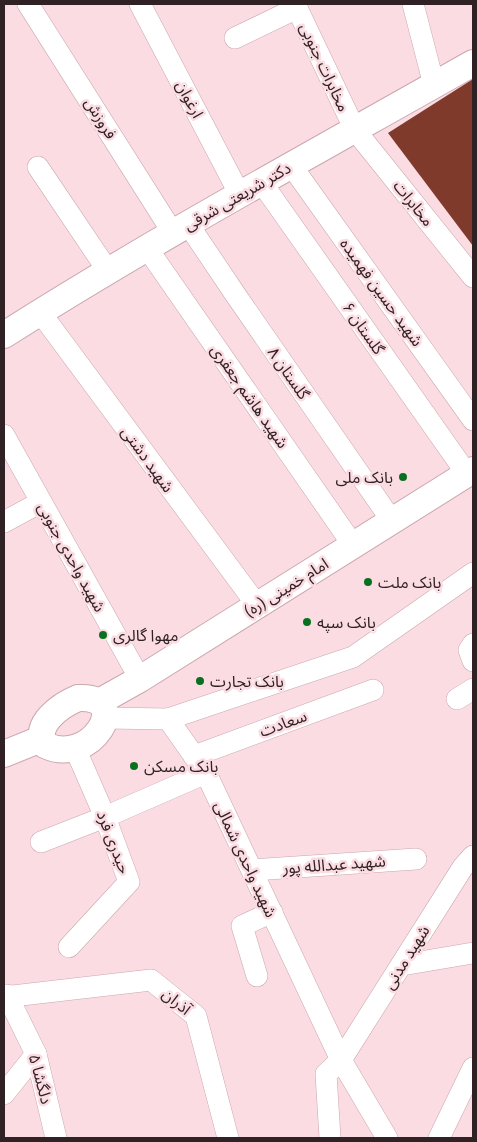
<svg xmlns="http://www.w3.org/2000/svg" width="477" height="1142" font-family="'Roboto Condensed','Noto Sans Arabic',sans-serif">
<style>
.building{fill:#7f3a2c}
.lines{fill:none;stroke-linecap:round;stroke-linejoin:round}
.minor-casing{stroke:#cba7ae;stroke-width:22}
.major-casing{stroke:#cba7ae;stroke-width:28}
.minor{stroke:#fff;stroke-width:21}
.major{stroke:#fff;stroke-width:26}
.poi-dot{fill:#087020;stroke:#fadce2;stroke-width:2}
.labels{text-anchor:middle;stroke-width:5;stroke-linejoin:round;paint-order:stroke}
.street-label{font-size:16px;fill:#2f2124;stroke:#fadce2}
.poi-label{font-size:16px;fill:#2f2124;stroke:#fadce2;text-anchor:start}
</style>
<rect width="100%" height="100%" fill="#fadce2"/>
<!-- building -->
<path class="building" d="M473,79V246L388,133Z"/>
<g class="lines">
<defs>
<g id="minor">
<path d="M28,4L173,233"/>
<path d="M140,4L240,195"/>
<path d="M295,4L355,130L473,277"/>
<path d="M413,4L434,85"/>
<path d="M235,38L297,8"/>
<path d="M291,165L473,420"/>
<path d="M38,167L108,271"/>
<path d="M262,183L467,474"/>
<path d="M188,224L235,294L392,521"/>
<path d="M147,248L353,545"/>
<path d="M40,312L257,605"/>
<path d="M4,435L140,679"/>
<path d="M4,522L41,502"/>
<path d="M473,644L469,650L473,661"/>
<path d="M457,699L473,689"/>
<path d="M106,718L168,719L206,773L341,1060L387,1138"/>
<path d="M168,719L353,657L473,573"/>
<path d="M194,756L373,690"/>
<path d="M41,842L105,817L206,773"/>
<path d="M252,870L416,859"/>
<path d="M69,947L129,882L105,817L75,748"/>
<path d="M402,965L473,953"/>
<path d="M257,976L242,926L272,912"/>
<path d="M7,995L36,1054L56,1138"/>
<path d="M4,997L151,980L196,1016L228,1138"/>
<path d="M4,1094L36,1054"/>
<path d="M330,1138L326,1074L341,1060L463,867L473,856"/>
<path d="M439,1138L473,1068"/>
</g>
<g id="major">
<path d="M4,335C157,238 316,152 473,63"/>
<path d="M78,698C135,695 91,768 45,745C32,725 61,705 78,698Z"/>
<path d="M99,702L140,679L473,470"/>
<path d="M4,754L41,739"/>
</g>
</defs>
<!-- minor casing -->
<use href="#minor" class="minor-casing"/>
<!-- major casing -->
<use href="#major" class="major-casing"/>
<!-- minor -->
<use href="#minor" class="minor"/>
<!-- major -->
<use href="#major" class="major"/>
</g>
<!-- markers -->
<g class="poi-dot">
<circle cx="403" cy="477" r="5"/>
<circle cx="368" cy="582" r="5"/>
<circle cx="307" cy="622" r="5"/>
<circle cx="103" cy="635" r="5"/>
<circle cx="200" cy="681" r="5"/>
<circle cx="134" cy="766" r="5"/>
</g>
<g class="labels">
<!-- street labels -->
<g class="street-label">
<text transform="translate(325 67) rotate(65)" y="6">مخابرات جنوبی</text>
<text transform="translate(190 99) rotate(62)" y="6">ارغوان</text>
<text transform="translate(101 118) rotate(58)" y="6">فروزش</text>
<text transform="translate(237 196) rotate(-30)" y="6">دکتر شریعتی شرقی</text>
<text transform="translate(414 203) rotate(51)" y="6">مخابرات</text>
<text transform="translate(382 292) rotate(54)" y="6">شهيد حسین فهمیده</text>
<text transform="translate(364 328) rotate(55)" y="6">گلستان ۶</text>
<text transform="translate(289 373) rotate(55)" y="6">گلستان ۸</text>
<text transform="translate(250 396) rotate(55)" y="6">شهيد هاشم جعفری</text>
<text transform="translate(148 459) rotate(54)" y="6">شهید دشتی</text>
<text transform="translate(72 557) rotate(61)" y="6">شهید واحدی جنوبی</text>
<text transform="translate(286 587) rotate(-32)" y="6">امام خمینی (ره)</text>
<text transform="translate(283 723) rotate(-20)" y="6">سعادت</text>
<text transform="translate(114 842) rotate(69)" y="6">حیدری فرد</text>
<text transform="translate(246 859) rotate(65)" y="6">شهید واحدی شمالی</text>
<text transform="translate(334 864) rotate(-4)" y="6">شهید عبدالله پور</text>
<text transform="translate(406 957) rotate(-58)" y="6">شهيد مدنی</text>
<text transform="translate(177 1001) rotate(39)" y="6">آذران</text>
<text transform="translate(41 1079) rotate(75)" y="6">دلگشا ۵</text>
</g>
<!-- poi labels -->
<g class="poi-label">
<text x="393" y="483" text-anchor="end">بانک ملی</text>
<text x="378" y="588">بانک ملت</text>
<text x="317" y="628">بانک سپه</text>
<text x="113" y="641">مهوا گالری</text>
<text x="210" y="687">بانک تجارت</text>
<text x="144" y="772">بانک مسکن</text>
</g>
</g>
<!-- border -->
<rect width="477" height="1142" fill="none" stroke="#2f2124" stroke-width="10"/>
</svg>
